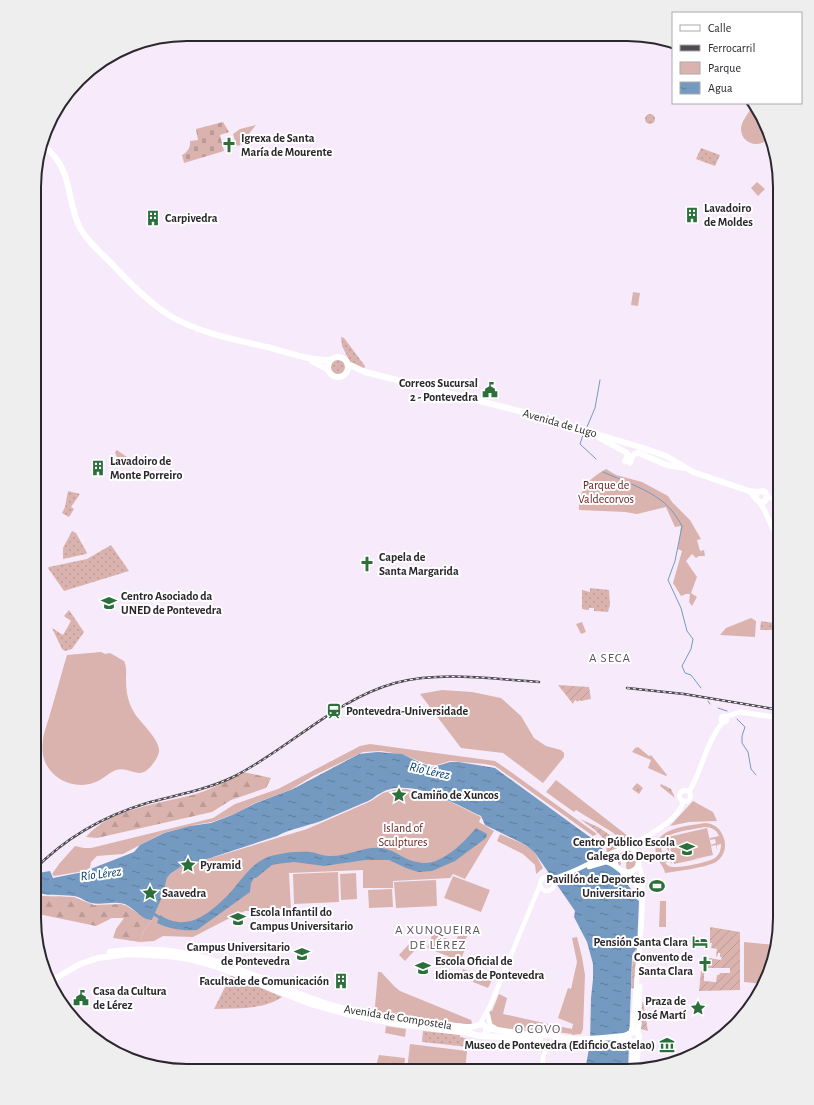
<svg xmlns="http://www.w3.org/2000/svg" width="814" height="1105" font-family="'Alegreya Sans',sans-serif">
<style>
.grass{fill:url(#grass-dots)}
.forest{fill:url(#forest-firs)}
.cemetery{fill:url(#cemetery-stones)}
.park{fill:#dab3af;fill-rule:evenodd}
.garden{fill:url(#garden-furrows)}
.water{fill:url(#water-ripples)}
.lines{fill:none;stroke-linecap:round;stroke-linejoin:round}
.stream{stroke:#749ac1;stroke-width:1}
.canal{stroke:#749ac1;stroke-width:3}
.secondary{stroke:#fff;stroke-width:4.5}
.primary{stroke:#fff;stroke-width:5}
.highway{stroke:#fff;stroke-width:6}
.rail-casing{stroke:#504b53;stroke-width:2.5}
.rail{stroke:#fff;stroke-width:1;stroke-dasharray:3;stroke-linecap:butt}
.labels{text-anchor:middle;stroke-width:4;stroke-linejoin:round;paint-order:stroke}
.poi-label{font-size:12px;font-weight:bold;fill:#2b272d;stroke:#fff;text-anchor:start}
.street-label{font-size:12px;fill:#2b272d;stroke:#fff}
.park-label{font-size:12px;fill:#631d1c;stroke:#fff}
.neighbourhood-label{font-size:13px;letter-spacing:1px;fill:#5c535f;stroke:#fff}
.water-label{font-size:13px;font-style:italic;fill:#003d6e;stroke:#fff}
.rim{fill:none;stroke:#2b272d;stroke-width:2}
</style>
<defs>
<pattern id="grass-dots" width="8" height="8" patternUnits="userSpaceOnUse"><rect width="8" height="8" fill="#dab3af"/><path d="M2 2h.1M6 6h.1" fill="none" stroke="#bb9a97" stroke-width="1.8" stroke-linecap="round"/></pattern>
<pattern id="forest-firs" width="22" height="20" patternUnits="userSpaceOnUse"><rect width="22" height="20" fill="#dab3af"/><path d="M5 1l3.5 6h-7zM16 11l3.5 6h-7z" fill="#bb9a97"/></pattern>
<pattern id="cemetery-stones" width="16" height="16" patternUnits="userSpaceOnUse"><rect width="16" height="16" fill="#dab3af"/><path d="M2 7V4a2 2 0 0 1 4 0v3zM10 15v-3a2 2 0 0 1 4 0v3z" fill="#bb9a97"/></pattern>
<pattern id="garden-furrows" width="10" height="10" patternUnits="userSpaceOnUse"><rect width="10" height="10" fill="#dab3af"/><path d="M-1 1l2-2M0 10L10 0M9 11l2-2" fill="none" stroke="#bb9a97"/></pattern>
<pattern id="water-ripples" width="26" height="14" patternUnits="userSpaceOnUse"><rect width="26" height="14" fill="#749ac1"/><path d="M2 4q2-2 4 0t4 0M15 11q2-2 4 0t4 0" fill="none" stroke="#5f7e9d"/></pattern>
</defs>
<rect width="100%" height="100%" fill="#f7ebfb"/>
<!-- grass -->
<g class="grass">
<circle cx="650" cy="119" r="5"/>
<path d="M701,148L720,155L715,166L696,159Z"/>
<path d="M341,337L344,338L365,366L364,369L350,362L342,346Z"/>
<circle cx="338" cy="367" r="10"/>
<path d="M68,491L80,494L71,507L74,509L69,517L62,513L65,507Z"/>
<path d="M72,531L76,533L87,553L86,554L63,559V548Z"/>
<path d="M111,545L129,571L64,591L48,568L49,567L87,559Z"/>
<path d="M35,573L42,583L37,591L35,590Z"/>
<path d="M590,588L609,590L610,605L608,612L594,611V608H589V610L582,609V590L590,592Z"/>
<path d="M69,610L84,632L72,649L65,651L62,649L52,628L63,635L71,621L64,616Z"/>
<path d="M761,621L774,623L775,628L774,630H760Z"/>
<path d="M637,783L643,788L639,794L632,789Z"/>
<path d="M661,784L671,789L675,798L660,786Z"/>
<path d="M231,975L282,997C263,1010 237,1008 214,1009Z"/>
<path d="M423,1031L460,1035V1037L472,1040L469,1047L422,1042Z"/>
</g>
<!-- forest -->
<g class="forest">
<path d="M243,772L271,778L266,788L231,800L212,812L97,838L86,837C111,807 163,804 199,793C214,788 229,780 243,772Z"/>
<path d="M34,892L43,896L74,897L94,905L121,904L127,906L149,920H152L144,930L140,942L113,938L116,929L124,918H112L96,926L43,915L34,918Z"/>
</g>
<!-- cemetery -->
<path class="cemetery" d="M223,122L229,132L220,135L224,151L184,163L182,155C187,153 191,147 190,141L198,140L196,129Z"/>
<!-- park -->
<g class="park">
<path d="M754,104L764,119L769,138C760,149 741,144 741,129C741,121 750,111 754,104Z"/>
<path d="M256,125L240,145L238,146L236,144L233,134L240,129Z"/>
<path d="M757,182L765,189L758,196L751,188Z"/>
<path d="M633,292L640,293L638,306L631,305Z"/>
<path d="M117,450L134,462L132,467L118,461L115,452Z"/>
<path d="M606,469L616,475L642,482L668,496L672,502L690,520L701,539L697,540L700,551L704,550L705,556H699L696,558L692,554L686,561L697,577L691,593L697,597L692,606L689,602L690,594H686L681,596L673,583L682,551L678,549L681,526L675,527L666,507L637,514L625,512L579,510C578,491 589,478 606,469Z"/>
<path d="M751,618L756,621L755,637L720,635L726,628Z"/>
<path d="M582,622L586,632L581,634L576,624Z"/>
<path d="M101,652L105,654L110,653L124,661C127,667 126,674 126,679C126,692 128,703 135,714C141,723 161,741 159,752C158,757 155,761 152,765C139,782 131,766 116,770C110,772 104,778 98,781C79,790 56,783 46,764C42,756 42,748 43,740C44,731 48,722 50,714C56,694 61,675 67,655Z"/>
<path d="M442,690L472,692L501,698L521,716L534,738L546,746L561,750L564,753V757L543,783L503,753L461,748L420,694Z"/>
<path d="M370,744L495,761L511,772L597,834L593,836L495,766L485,764L450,761L437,765H432L426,764L404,755L381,751L363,752L313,776L290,790L255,803L234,814L212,822L194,825L163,833L123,854L97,856L91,862L90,868L84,871L54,876L52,874L59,864L75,846L84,848H91L213,818L235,804L278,789L360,746Z"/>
<path d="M638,747L649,756L651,755L667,775L666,776L648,768L651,760L632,752L635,748Z"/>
<path d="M556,780L633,840V842L628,843L623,841L612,832L576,810L574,812L546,792Z"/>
<path d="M406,789L435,796L451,802L481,817L479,822L494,831L465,879L453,874L450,878L393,881V888H363V870L289,873L291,909L245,911L226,920L193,937L163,936L154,941L140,942L144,930L152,920L162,895L167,878L170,874L188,862H198L307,829L371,801L383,793L394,790Z"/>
<path d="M693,801L713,812L717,821L689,822L670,826Z"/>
<path d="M705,823C712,823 719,827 722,834C728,844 725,858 714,863C702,868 679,871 665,873C664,866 658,862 656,854C651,828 687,826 705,823ZM705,827C711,827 717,830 719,836L715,837L713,832L715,837L710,838V840L715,839L716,843L711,845L707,828L668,837L674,864L703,858L690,860L713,855L711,846L716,845L717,850V845L721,844C721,849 720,854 715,858C709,862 681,868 673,867C670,867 667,865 665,863L670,861L672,865L668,845L666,846L668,851L662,852L660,844C666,831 692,830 705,827Z"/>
<path d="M500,834L526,845L535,853L543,868L536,874L535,865L523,854L497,841Z"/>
<path d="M338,872L339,902L294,904L293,874Z"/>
<path d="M356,873L357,899L341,900L340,874Z"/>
<path d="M453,876L490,890L481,912L444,898Z"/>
<path d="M436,880L437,906L396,908L394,882Z"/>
<path d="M392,889L393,907L369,908L368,890Z"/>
<path d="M660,901H666V927H659Z"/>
<path d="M462,926L470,929L464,944L456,941Z"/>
<path d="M433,933L466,947L460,961L427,948Z"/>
<path d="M577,937L582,957L585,975L583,1029L581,1034L572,1035V1034L548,1031L539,1033L497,1028L493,1026L489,1014L490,1011H492L499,994L507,998L503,1014L572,1029L573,1024L558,1018L568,988L571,989L577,962L572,938Z"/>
<path d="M744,942L776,945L772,967L763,984L744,982Z"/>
<path d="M410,943L416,949L405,961L399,955Z"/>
<path d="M463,969L474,974L472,979L461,975Z"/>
<path d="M378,972H381L394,986L400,991L471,1020L472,1023L470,1025L378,1012L375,1006Z"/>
<path d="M476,974L492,980L488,988L473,982Z"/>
<path d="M386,1026L406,1029L405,1037L385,1033Z"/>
<path d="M410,1044L467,1051L465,1071L407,1070Z"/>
<path d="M379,1055L405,1058L404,1070H375Z"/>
</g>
<!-- garden -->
<g class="garden">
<path d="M558,685L589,687L591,699L581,701L579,700L578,702L575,700L573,704Z"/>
<path d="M580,819L598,827L610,835L605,840L595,830Z"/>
<path d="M613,838L619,845L617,849L607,854L606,844Z"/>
<path d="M625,849L632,851L637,858L636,866L632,869L627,870L626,866L627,860L625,857H622L620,859L621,864L619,866L617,860L618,854Z"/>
<path d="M710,927L740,932V990L699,991L701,971H704V981L715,982H716L717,975H719L720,973H730V968H708L709,958L721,960L722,957H720V953H718L717,957L716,956L717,949L711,948L712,943H710Z"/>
<path d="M637,948L634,989L631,988L633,953Z"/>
<path d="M642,1002H643L648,1031L641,1029L642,1022H640Z"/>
</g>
<!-- water -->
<g class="water">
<path d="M377,752L402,754L423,764L433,767L450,762H459L495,768L594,840L600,842L603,845L601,857L605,864L609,865L620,873C621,881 627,883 631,889C634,894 634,897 639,901L637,948L633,953L632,958L628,1071H583L586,1065L590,1043L591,998L593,979V964L587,942L574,917L575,911L535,853L526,845L485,825L481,816C460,806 422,785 398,788C393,788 385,790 381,793C376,795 373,799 368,801C354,807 340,813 326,819C310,826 291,828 277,836L198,862H188L170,874L167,878L162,897L152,920C141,921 132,903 119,903C110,902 101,905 91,903C85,901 81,897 74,896C60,894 46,897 34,891V868L38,873L50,871L53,878L83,872L134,852L140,845L164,833L190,826L211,823L232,815L256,803L293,789L359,754Z"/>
<path d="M476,828L487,834L486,838L455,861L432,871L418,872L406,868L389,860H365L324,866L294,862L277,864L272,865L256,878H254L251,883L250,892L197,930C183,931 169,929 157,923L160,915C186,933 209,914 228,895C242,880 253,859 275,855C287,852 299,851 311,852C317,853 323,856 329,856C346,857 363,846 382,848C393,850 399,855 407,859C412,861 420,863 425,863C444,863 465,841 476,828Z"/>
</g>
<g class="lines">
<!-- stream -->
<g class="stream">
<path d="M587,427L595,408L600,380"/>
<path d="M583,435L580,444L596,459"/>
<path d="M603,472C623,481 645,488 662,501C670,507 677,517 682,526L675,561L668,580L681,608L687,631L693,639L691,649L682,666L685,673L691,675L701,688"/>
<path d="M708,701L710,704"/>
<path d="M718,708L727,711"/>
<path d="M737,719L745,727L742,736V743L748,752L751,769L756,775"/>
</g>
<!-- canal -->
<path class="canal" d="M152,911L154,914L162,919"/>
<!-- secondary -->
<g class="secondary">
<path d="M767,496L780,503"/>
<path d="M589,867L606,862L616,866"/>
<circle cx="547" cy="884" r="7"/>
<path d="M551,879C576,873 596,858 619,850"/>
<path d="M554,884L570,876"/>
<path d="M488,1015L490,1025L495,1028"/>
<path d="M480,1024L490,1006L540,885"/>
<path d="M542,1071L543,1057L548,1045"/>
</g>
<!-- primary -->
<g class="primary">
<path d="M759,502L764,509L780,545"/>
<circle cx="724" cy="719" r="3"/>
<path d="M725,717L740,712L780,718"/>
<circle cx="685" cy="796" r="5.5"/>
<path d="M689,792C702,770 706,742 723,722"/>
<path d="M628,847C646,837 677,822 684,801"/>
<circle cx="627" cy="860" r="12"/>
<path d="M623,871L636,884L641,895"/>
<path d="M631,1032L633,1025C636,987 640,950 642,912C642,896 645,879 638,864"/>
<path d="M638,1033L640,986"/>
</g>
<!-- highway -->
<g class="highway">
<path d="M43,145C74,170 65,195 79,226C86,240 100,252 111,263C130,283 149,303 172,317C202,334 238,340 271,348C289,353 311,361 330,360"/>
<circle cx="338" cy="367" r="10"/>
<path d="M312,361L327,369"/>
<path d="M348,364L365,372L523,412L643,448L666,456L693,472L705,476L749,491L757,492"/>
<path d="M600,438L627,453L628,456L625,461"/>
<path d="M630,463C631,457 633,453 639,453L667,465L685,468"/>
<path d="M749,491C755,495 756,503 764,502L767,498L766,493L763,491L758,492L756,495"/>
<path d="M110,952C145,947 181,950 215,961C254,973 291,993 331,1005C374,1017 420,1022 465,1027H472L482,1024C488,1027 488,1033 482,1036"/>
<path d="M51,981L80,964L98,958L129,954L168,956L190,959L215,966L308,1003L351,1015L398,1024L469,1033L480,1036L504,1037L540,1042"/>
<path d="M486,1028L541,1037"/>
<path d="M541,1037L545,1034C571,1042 597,1039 624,1036L629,1034"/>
<path d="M617,1040L630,1041"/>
<path d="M632,1042L633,1051L632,1070"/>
<path d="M550,1044L579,1045L590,1043"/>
<path d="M636,1069L639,1035L634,1031L629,1034L628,1039L631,1042H635L638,1040"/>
</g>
<defs>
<g id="rail">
<path d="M627,688L684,694L780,710"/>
<path d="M34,870C66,837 104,816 147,803C176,795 206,790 233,777C289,749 334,700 395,683C442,671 491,679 539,682"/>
</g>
</defs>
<!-- rail casing -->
<use href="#rail" class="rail-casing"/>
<!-- rail -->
<use href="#rail" class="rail"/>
</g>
<!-- icons -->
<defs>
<symbol id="church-bare" viewBox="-9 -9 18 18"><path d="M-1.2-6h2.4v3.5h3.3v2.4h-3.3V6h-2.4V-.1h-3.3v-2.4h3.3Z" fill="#2b6f3b" stroke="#fff" stroke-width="2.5" paint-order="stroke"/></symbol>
<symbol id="building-bare" viewBox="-9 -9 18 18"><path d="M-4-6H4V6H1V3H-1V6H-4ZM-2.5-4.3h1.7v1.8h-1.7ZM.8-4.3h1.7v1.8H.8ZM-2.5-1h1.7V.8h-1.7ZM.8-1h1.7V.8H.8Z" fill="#2b6f3b" stroke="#fff" stroke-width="2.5" paint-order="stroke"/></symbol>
<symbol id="civic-bare" viewBox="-9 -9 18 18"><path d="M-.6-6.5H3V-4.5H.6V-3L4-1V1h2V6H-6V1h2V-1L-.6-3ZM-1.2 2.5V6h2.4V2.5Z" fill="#2b6f3b" stroke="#fff" stroke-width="2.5" paint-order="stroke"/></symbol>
<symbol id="university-bare" viewBox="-9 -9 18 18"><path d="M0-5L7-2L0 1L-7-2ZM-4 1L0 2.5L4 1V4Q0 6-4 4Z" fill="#2b6f3b" stroke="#fff" stroke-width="2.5" paint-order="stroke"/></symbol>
<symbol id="station-bare" viewBox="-9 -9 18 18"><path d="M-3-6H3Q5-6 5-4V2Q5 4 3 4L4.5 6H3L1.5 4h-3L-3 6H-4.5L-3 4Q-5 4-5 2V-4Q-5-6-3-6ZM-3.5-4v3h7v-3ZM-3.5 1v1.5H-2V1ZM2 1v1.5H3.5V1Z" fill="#2b6f3b" stroke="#fff" stroke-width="2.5" paint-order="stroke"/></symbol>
<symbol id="sight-bare" viewBox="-9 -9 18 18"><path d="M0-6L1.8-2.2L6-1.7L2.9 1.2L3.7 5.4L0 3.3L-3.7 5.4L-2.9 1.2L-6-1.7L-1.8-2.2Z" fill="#2b6f3b" stroke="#fff" stroke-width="2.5" paint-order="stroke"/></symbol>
<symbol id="school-bare" viewBox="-9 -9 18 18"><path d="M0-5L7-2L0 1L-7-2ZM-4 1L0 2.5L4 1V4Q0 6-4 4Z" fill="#2b6f3b" stroke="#fff" stroke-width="2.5" paint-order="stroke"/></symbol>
<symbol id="stadium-bare" viewBox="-9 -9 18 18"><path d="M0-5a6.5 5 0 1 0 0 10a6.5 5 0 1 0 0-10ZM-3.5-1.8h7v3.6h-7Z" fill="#2b6f3b" stroke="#fff" stroke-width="2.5" paint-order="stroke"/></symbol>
<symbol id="hotel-bare" viewBox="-9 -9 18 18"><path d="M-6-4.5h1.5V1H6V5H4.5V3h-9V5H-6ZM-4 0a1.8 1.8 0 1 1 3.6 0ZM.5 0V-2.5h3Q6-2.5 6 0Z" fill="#2b6f3b" stroke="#fff" stroke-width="2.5" paint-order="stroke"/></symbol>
<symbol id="museum-bare" viewBox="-9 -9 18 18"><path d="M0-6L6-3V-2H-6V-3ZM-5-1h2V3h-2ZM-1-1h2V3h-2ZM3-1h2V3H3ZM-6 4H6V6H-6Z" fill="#2b6f3b" stroke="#fff" stroke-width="2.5" paint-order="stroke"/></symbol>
</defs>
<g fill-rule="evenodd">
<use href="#church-bare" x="218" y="134" width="22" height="22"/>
<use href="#building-bare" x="681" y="204" width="22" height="22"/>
<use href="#building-bare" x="142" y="207" width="22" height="22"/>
<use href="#civic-bare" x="479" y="379" width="22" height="22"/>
<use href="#building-bare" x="87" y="457" width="22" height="22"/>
<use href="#church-bare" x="356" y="553" width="22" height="22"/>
<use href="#university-bare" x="98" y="592" width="22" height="22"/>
<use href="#station-bare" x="323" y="700" width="22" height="22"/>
<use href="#sight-bare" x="388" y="784" width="22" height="22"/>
<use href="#school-bare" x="676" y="838" width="22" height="22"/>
<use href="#sight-bare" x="177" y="854" width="22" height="22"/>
<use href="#stadium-bare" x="646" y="875" width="22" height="22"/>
<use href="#sight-bare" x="139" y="882" width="22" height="22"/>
<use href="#school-bare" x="227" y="908" width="22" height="22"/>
<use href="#hotel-bare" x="689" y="931" width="22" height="22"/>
<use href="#university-bare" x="291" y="943" width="22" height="22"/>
<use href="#church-bare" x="694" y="953" width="22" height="22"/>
<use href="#school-bare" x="412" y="957" width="22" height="22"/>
<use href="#building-bare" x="330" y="970" width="22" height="22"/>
<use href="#civic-bare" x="70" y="987" width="22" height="22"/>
<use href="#sight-bare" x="687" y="997" width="22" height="22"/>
<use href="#museum-bare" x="656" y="1034" width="22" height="22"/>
</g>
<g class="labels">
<!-- poi labels -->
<g class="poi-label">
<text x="241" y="142">Igrexa de Santa<tspan x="241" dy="14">María de Mourente</tspan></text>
<text x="704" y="212">Lavadoiro<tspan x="704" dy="14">de Moldes</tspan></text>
<text x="165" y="222">Carpivedra</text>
<text x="478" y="387" text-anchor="end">Correos Sucursal<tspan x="478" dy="14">2 - Pontevedra</tspan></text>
<text x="110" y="465">Lavadoiro de<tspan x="110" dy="14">Monte Porreiro</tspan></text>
<text x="379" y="561">Capela de<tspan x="379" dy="14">Santa Margarida</tspan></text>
<text x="121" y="600">Centro Asociado da<tspan x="121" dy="14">UNED de Pontevedra</tspan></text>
<text x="346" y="715">Pontevedra-Universidade</text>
<text x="411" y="799">Camiño de Xuncos</text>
<text x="675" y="846" text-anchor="end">Centro Público Escola<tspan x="675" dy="14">Galega do Deporte</tspan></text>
<text x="200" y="869">Pyramid</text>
<text x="645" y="883" text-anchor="end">Pavillón de Deportes<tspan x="645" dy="14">Universitario</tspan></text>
<text x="162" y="897">Saavedra</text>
<text x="250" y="916">Escola Infantil do<tspan x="250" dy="14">Campus Universitario</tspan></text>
<text x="688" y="946" text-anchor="end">Pensión Santa Clara</text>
<text x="290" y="951" text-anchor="end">Campus Universitario<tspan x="290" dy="14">de Pontevedra</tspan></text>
<text x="693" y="961" text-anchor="end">Convento de<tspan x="693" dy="14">Santa Clara</tspan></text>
<text x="435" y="965">Escola Oficial de<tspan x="435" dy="14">Idiomas de Pontevedra</tspan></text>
<text x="329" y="985" text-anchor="end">Facultade de Comunicación</text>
<text x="93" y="995">Casa da Cultura<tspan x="93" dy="14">de Lérez</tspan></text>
<text x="686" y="1005" text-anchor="end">Praza de<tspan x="686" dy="14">José Martí</tspan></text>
<text x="655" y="1049" text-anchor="end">Museo de Pontevedra (Edificio Castelao)</text>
</g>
<!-- street labels -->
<g class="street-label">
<text transform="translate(560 423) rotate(16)" y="4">Avenida de Lugo</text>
<text transform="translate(398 1017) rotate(9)" y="4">Avenida de Compostela</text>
</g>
<!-- park labels -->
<g class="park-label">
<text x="606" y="489">Parque de<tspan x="606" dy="14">Valdecorvos</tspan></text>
<text x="403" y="832">Island of<tspan x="403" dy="14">Sculptures</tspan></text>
</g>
<!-- neighbourhood labels -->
<g class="neighbourhood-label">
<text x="610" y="662">A SECA</text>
<text x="438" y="934">A XUNQUEIRA<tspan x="438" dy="15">DE LÉREZ</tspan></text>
<text x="538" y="1033">O COVO</text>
</g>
<!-- water labels -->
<g class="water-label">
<text transform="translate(430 770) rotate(13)" y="5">Río Lérez</text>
<text transform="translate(101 873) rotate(-7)" y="5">Río Lérez</text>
</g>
</g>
<!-- crop -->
<path d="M0 0H814V1105H0ZM187 41H627A146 146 0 0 1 773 187V918A146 146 0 0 1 627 1064H187A146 146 0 0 1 41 918V187A146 146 0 0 1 187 41Z" fill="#eee" fill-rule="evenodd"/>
<path class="rim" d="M187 41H627A146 146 0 0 1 773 187V918A146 146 0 0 1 627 1064H187A146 146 0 0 1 41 918V187A146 146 0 0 1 187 41Z"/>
<!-- legend -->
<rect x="672" y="12" width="130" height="92" fill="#ffffff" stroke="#aaa9ab"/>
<rect x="680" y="25" width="20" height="6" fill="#ffffff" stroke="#aaa9ab"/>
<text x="708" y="32" font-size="12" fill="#2b272d">Calle</text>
<rect x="680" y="45" width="20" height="6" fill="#504b53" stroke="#aaa9ab"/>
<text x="708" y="52" font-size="12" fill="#2b272d">Ferrocarril</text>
<rect x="680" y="62" width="20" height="12" fill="#dab3af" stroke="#aaa9ab"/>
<text x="708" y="72" font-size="12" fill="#2b272d">Parque</text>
<rect x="680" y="82" width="20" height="12" fill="url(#water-ripples)" stroke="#aaa9ab"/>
<text x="708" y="92" font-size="12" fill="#2b272d">Agua</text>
</svg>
